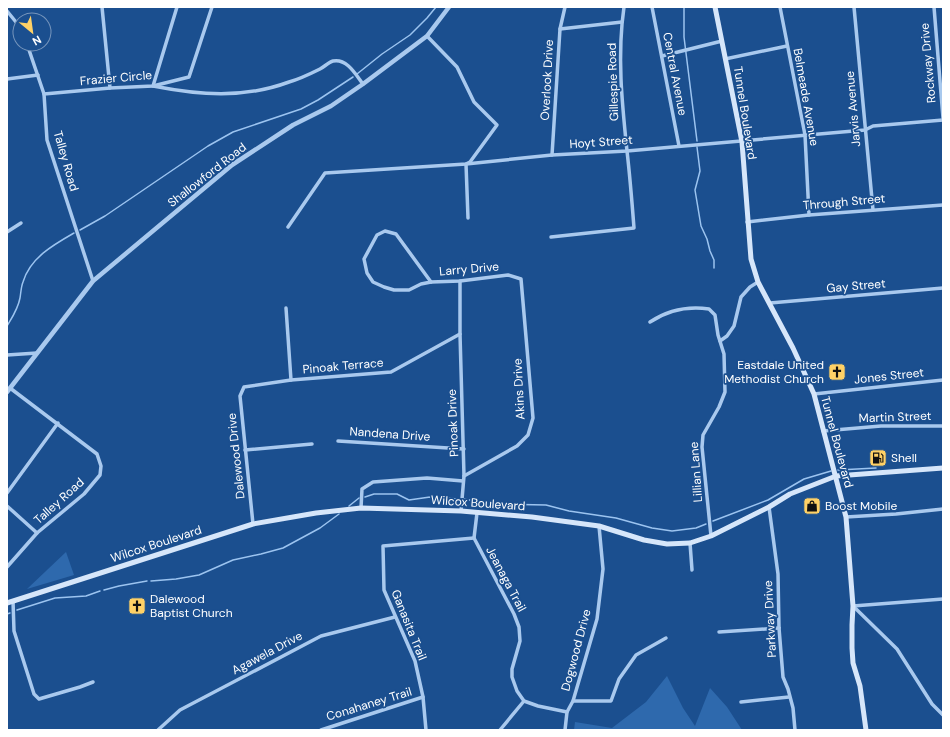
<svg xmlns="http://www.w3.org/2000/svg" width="950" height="737" font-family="'DM Sans',sans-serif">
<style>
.green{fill:#2e69ad}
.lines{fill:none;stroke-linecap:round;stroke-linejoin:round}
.stream{stroke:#9cc4f0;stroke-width:1.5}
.minor{stroke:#a9c9ee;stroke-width:3.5}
.tertiary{stroke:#a9c9ee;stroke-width:4.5}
.secondary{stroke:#d6e6fa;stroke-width:5}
.labels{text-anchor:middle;stroke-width:3.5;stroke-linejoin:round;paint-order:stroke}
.street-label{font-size:12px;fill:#fff;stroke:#1b4f8f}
.poi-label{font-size:12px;fill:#fff;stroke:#1b4f8f;text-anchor:start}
</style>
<rect width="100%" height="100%" fill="#1b4f8f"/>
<!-- green -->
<g class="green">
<path d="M66,552L74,575L27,589Z"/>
<path d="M667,676L683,708L695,726L710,688L727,707L742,730H574L575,722L612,728L646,702Z"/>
</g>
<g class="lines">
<!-- stream -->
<g class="stream">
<path d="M684,7V37L697,141"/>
<path d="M357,74L382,54L410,35L427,18L436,7"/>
<path d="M697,147L700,171L695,190L701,226L707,239L710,251L714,260V268"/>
<path d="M80,230L105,216L208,146L233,132L301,109L318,100L353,77"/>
<path d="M7,326C13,316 18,309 20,298C21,292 21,287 23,282C30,258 53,245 74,233"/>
<path d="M838,470L876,468"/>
<path d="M365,497L374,494H397L409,500L430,497L458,499"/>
<path d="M463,499L495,504L546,505L569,511L616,518L652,528L672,531L696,528L706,524"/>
<path d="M349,506L359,498"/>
<path d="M713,521L768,500L804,479L831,471"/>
<path d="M151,581L176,579L199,575L233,560L261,554L283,548L320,528L339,514"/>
<path d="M104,590L119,586L147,581"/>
<path d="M17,610L55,598L86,596L100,591"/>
<path d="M7,614L10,613"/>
</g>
<!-- minor -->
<g class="minor">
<path d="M102,7L110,88"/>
<path d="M177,7L153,86C199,95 243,99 289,82C300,79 310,74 320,69C324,67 329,62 333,61C347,58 356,75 363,84"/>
<path d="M652,7L679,146"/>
<path d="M780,7L805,135L809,215"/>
<path d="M854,7L873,210"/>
<path d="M934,7L943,118"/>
<path d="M7,11L20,27"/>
<path d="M560,29L622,22"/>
<path d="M427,36L457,67L474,102L497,125L470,162L466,164L468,218"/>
<path d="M27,44L44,94L47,140L93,281"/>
<path d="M662,56L722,41"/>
<path d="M725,59L787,46"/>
<path d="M7,79L38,75"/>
<path d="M44,94L110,88L153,86L189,77L212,7"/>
<path d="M552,155L560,29L565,7"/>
<path d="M747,222L809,215L943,205"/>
<path d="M288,227L325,173L466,164L552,155L627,151L865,130L873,126L943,120"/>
<path d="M385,231L396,234L431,282L421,284L409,290H394L384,287L373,282L367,273L364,259L377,235Z"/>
<path d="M7,232L21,223"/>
<path d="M551,237L634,228C632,202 630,177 627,151C622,103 617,55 624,7"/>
<path d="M460,281V334L464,476L461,511"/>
<path d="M431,282L460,281L508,275L521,279L533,418L528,435L517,446L464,476"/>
<path d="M770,303L943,288"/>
<path d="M286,308L291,380"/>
<path d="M650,322C668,310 688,306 709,309L715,315L718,335L724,354L725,392L719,407L703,435L702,447L711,536"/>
<path d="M720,341L727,336L734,326L741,297L750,287L758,282"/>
<path d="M7,355L37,353"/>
<path d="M814,394L943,380"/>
<path d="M823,431L881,426H943"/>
<path d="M338,441L464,449"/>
<path d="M245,450L312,444"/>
<path d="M7,493L58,423"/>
<path d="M7,506L37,533"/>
<path d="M769,507L778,574L779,628L783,677L788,689L793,708L795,730"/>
<path d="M361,508L362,489L373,482L427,478L463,481"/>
<path d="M477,513L474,538L514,614L519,627L520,641L512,669V677L517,691L524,701L538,706L567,712"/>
<path d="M846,517L896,514L943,509"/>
<path d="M253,524L240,396L244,387L291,380L391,372L460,334"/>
<path d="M690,543L692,570"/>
<path d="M7,567L37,533L84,494L100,475L101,466L97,454L10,388"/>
<path d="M13,601L14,631L34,694L39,699L80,687L93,682"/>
<path d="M853,606L897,649L932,704L943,715"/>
<path d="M853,606L943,599"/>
<path d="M719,632L779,628"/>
<path d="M573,701H611L619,679L636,655L666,638"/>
<path d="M741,702L789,697"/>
<path d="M158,730L180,710L321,636L395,617"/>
<path d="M321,730L423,697"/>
<path d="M426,730L423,697L415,661L384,590L383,546L474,538"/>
<path d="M500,730L524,701"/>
<path d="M565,730L567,712L573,701L597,619L603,569L599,526"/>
</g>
<!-- tertiary -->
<path class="tertiary" d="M7,392L93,281L232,165L293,125L331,106L363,84L427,36L449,7"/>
<!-- secondary -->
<g class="secondary">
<path d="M715,7L742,142L751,259L758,282L793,348L814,394L846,517L853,606L852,625V648L853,663L860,686L866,730"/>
<path d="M7,603L253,524L316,513L361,508L461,511L532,517L599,526L644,540L667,544L690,543L711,536L769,507L790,494L836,476L943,468"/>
</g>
</g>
<!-- icons -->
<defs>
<symbol id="church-square" viewBox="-11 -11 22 22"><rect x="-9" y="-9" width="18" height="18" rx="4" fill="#ffd166" stroke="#1b4f8f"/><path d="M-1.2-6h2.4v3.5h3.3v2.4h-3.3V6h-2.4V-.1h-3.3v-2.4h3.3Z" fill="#111"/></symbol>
<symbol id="fuel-square" viewBox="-11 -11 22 22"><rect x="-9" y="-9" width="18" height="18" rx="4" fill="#ffd166" stroke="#1b4f8f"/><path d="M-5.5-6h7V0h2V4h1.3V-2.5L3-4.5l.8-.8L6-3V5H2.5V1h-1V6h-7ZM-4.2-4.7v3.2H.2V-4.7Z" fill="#111"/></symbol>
<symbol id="shop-square" viewBox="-11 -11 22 22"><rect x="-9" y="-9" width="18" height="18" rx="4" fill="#ffd166" stroke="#1b4f8f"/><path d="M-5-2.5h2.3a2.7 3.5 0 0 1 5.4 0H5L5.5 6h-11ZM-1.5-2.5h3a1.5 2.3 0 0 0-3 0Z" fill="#111"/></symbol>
</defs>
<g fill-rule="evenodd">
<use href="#church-square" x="827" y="362" width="20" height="20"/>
<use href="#fuel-square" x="868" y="448" width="20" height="20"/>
<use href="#shop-square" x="802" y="496" width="20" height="20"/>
<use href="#church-square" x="127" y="596" width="20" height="20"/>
</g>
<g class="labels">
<!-- street labels -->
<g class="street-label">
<text transform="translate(928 63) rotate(-95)" y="4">Rockway Drive</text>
<text transform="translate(675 74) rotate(79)" y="4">Central Avenue</text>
<text transform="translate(116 78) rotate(-5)" y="4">Frazier Circle</text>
<text transform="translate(547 80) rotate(-87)" y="4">Overlook Drive</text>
<text transform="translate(613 82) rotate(-92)" y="4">Gillespie Road</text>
<text transform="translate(806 97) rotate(80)" y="4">Belmeade Avenue</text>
<text transform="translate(853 109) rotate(-95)" y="4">Jarvis Avenue</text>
<text transform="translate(745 113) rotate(81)" y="4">Tunnel Boulevard</text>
<text transform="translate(601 142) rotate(-4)" y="4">Hoyt Street</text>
<text transform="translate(66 161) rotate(74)" y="4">Talley Road</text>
<text transform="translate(207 175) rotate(-38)" y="4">Shallowford Road</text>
<text transform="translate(844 202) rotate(-5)" y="4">Through Street</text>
<text transform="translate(469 269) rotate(-5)" y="4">Larry Drive</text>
<text transform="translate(856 286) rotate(-5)" y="4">Gay Street</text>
<text transform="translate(343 366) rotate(-5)" y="4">Pinoak Terrace</text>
<text transform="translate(889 376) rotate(-6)" y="4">Jones Street</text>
<text transform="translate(519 389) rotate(-93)" y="4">Akins Drive</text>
<text transform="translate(895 417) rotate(-2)" y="4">Martin Street</text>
<text transform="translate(453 423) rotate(-92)" y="4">Pinoak Drive</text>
<text transform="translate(390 434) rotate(4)" y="4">Nandena Drive</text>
<text transform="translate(837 442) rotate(75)" y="4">Tunnel Boulevard</text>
<text transform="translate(236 456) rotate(-96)" y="4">Dalewood Drive</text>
<text transform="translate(696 472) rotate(-94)" y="4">Lillian Lane</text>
<text transform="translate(59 501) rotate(-42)" y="4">Talley Road</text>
<text transform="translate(478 503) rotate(4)" y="4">Wilcox Boulevard</text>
<text transform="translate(156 544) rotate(-18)" y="4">Wilcox Boulevard</text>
<text transform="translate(506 579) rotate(62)" y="4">Jeanaga Trail</text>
<text transform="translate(770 619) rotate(-93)" y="4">Parkway Drive</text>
<text transform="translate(409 625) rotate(68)" y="4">Ganasita Trail</text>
<text transform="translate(576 650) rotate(-75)" y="4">Dogwood Drive</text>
<text transform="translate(267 653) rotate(-28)" y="4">Agawela Drive</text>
<text transform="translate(369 704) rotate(-17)" y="4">Conahaney Trail</text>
</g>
<!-- poi labels -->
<g class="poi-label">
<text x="824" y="369" text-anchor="end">Eastdale United<tspan x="824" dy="14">Methodist Church</tspan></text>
<text x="891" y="462">Shell</text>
<text x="825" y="510">Boost Mobile</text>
<text x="150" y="603">Dalewood<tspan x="150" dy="14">Baptist Church</tspan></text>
</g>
</g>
<!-- border -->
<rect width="950" height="737" fill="none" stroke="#ffffff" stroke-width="16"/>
<!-- north arrow -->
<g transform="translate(32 32) rotate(151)"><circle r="19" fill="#1b4f8f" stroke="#7695bc"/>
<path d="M0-3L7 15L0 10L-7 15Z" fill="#ffd166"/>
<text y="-6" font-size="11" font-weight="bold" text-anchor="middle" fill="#ffffff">N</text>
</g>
</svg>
